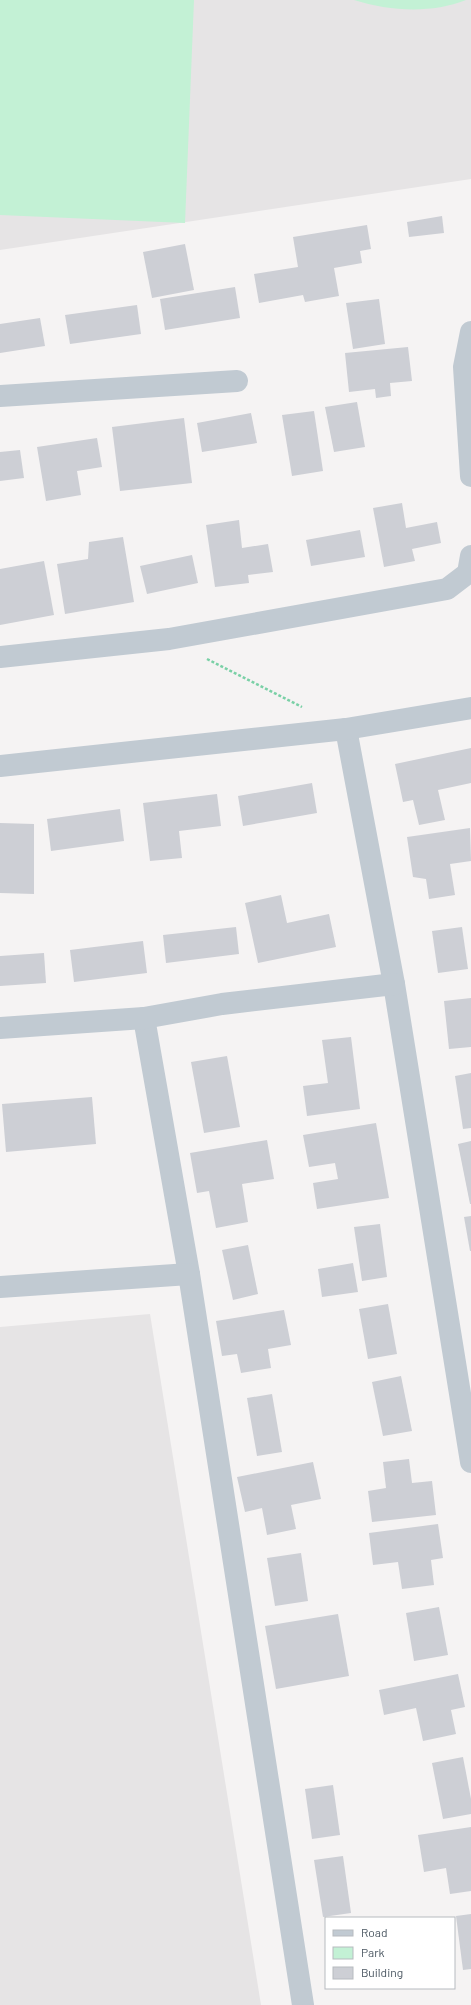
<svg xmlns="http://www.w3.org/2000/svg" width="471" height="2005" font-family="Barlow,sans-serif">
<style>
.education{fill:#e6e4e5}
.green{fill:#c3f1d5}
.building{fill:#cdcfd5}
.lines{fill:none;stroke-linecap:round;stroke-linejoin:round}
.path{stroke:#7ad0a6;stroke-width:2.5;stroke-dasharray:3 2;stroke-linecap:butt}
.minor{stroke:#c1cad2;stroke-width:22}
</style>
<rect width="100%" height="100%" fill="#f5f3f3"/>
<!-- education -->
<g class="education">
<path d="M0,0H471V179L0,250Z"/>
<path d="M150,1314L261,2005H0V1327Z"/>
</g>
<!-- green -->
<g class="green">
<path d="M0,0H194L185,223L0,215Z"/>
<path d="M354,0H466C431,14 389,11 354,0Z"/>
</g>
<!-- building -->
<g class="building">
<path d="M442,216L444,233L409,237L407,222Z"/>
<path d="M367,225L371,249L360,251L362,263L334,268L339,296L305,302L303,295L259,303L254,274L298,267L293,237Z"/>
<path d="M185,244L194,290L152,298L143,252Z"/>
<path d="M235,287L240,318L165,330L160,299Z"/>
<path d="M379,299L385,344L353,349L346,303Z"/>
<path d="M137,305L141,334L70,344L65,315Z"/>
<path d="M40,318L45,346L0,353V324Z"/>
<path d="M408,347L412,381L390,383L391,396L376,398L375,389L349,392L345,353Z"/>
<path d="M357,402L365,447L334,452L325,407Z"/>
<path d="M314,411L323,471L292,476L282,415Z"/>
<path d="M251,413L257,443L202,452L197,423Z"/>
<path d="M184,418L192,483L120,491L112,427Z"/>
<path d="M97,438L102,467L77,471L81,495L46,501L37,447Z"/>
<path d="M20,450L24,478L0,481V452Z"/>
<path d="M402,503L406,528L437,522L441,543L412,549L415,561L384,567L373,508Z"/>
<path d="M239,520L242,548L268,544L273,572L248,575L249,583L215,587L206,525Z"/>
<path d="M360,530L365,557L311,566L306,540Z"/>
<path d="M123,537L134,602L65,614L57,564L88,559L89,542Z"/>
<path d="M192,555L198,583L147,594L140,566Z"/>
<path d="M44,561L54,615L0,625V569Z"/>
<path d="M471,748V783L438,790L445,820L419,825L413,800L403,802L395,764Z"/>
<path d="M312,783L317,813L243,826L238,796Z"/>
<path d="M217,794L221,826L179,831L182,858L150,861L143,803Z"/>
<path d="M120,809L124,841L51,851L47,819Z"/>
<path d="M0,823L34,824V894L0,893Z"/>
<path d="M470,828L471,861L450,864L455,895L429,899L426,879L413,877L407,837Z"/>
<path d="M281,895L287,923L329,914L336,947L258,963L245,903Z"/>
<path d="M236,927L239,954L166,963L163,935Z"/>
<path d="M462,927L468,969L438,973L432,931Z"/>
<path d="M143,941L147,973L74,982L70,950Z"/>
<path d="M44,953L46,983L0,986V956Z"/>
<path d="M471,998V1047L449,1049L444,1001Z"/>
<path d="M351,1037L360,1109L307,1116L303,1086L328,1083L322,1040Z"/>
<path d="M227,1056L240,1127L204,1133L191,1062Z"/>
<path d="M471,1073V1128L463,1129L455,1076Z"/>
<path d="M92,1097L96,1144L6,1152L2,1104Z"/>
<path d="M376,1123L389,1198L317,1209L313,1183L338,1179L335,1163L309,1167L303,1135Z"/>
<path d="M267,1140L274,1179L242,1184L248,1222L216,1228L209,1191L197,1193L190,1153Z"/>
<path d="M471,1141V1204H470L458,1144Z"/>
<path d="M471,1216V1251H470L464,1217Z"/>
<path d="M380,1224L387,1277L362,1281L354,1227Z"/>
<path d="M248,1245L258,1294L233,1300L222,1250Z"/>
<path d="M353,1263L358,1292L322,1297L318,1269Z"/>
<path d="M388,1304L397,1354L368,1359L359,1309Z"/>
<path d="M284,1310L291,1345L268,1349L271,1368L241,1373L237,1354L222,1356L216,1321Z"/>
<path d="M401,1376L412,1431L383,1436L372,1382Z"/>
<path d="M272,1394L282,1452L257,1456L247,1398Z"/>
<path d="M409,1459L412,1483L432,1481L436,1515L372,1522L368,1491L386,1488L383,1462Z"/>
<path d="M313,1462L321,1499L291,1505L296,1529L267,1535L262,1508L245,1512L237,1477Z"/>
<path d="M438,1524L443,1558L431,1560L434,1585L402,1589L398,1562L373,1565L369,1533Z"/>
<path d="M301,1553L308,1601L275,1606L267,1558Z"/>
<path d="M439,1607L448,1655L414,1661L406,1613Z"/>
<path d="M338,1614L349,1676L276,1689L265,1626Z"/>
<path d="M458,1674L465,1707L451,1710L456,1734L423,1741L416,1708L384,1715L379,1690Z"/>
<path d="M463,1757L471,1799V1814L443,1819L432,1763Z"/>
<path d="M333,1785L340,1835L312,1839L305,1789Z"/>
<path d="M471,1827V1891L450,1894L446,1868L424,1872L418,1835Z"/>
<path d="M343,1856L351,1913L323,1917L314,1860Z"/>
<path d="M471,1914V1969L463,1970L456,1916Z"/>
</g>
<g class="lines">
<!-- path -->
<path class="path" d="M207,659L302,707"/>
<!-- minor -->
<g class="minor">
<path d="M471,332L464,367L471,476"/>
<path d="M0,396L237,381"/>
<path d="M0,657L169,639L447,589L468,573L471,556"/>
<path d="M346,729L394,984L471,1462"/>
<path d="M0,766L346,729L471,708"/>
<path d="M144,1018L189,1274"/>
<path d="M0,1028L144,1018L222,1004L394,984"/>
<path d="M0,1287L189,1274L303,2005"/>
</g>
</g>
<!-- legend -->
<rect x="325" y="1917" width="130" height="72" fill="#ffffff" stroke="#b7bbc0"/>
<rect x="333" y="1930" width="20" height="6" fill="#c1cad2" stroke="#b7bbc0"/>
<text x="361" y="1937" font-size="12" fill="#4a5661">Road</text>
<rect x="333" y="1947" width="20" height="12" fill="#c3f1d5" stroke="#b7bbc0"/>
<text x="361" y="1957" font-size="12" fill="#4a5661">Park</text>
<rect x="333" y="1967" width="20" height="12" fill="#cdcfd5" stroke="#b7bbc0"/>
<text x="361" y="1977" font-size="12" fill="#4a5661">Building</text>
</svg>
